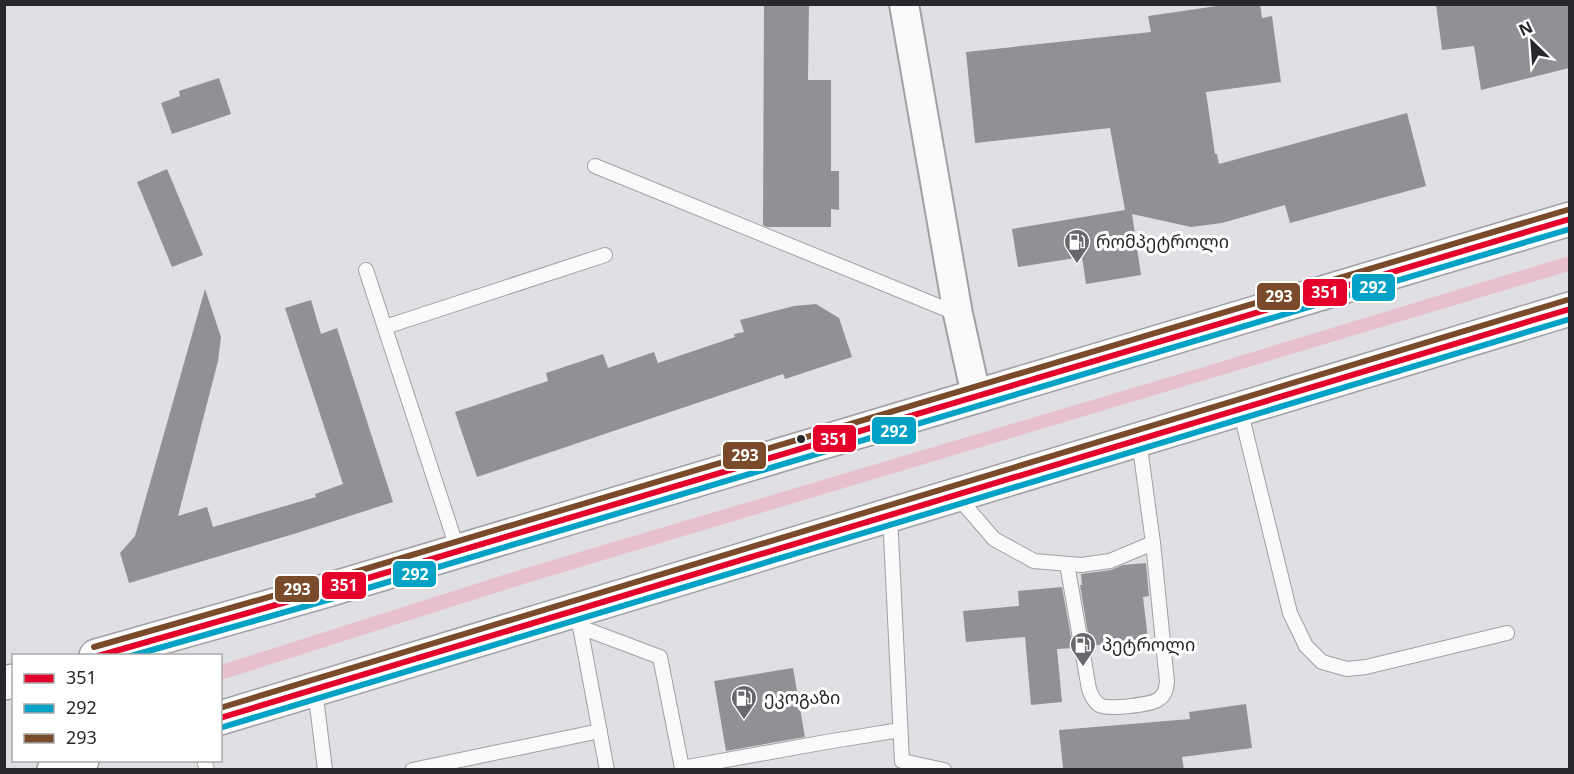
<svg xmlns="http://www.w3.org/2000/svg" width="1574" height="774" font-family="'Noto Sans','Noto Sans Georgian',sans-serif">
<style>
.green{fill:#e7bfcd}
.building{fill:#919195}
.lines{fill:none;stroke-linecap:round;stroke-linejoin:round}
.service-casing{stroke:#a1a0a4;stroke-width:16}
.minor-casing{stroke:#a1a0a4;stroke-width:32}
.primary-casing{stroke:#a1a0a4;stroke-width:36}
.service{stroke:#fafafb;stroke-width:14}
.minor{stroke:#fafafb;stroke-width:28}
.primary{stroke:#fafafb;stroke-width:33}
.bus-1-casing{stroke:#fff;stroke-width:10}
.bus-2-casing{stroke:#fff;stroke-width:10}
.bus-3-casing{stroke:#fff;stroke-width:10}
.bus-1{stroke:#e4002b;stroke-width:6}
.bus-2{stroke:#02a2c6;stroke-width:6}
.bus-3{stroke:#7a4b2a;stroke-width:6}
.bus-dot{fill:#28272b;stroke:#fff;stroke-width:2}
.labels{text-anchor:middle;stroke-width:6;stroke-linejoin:round;paint-order:stroke}
.poi-label{font-size:18px;fill:#28272b;stroke:#fff;text-anchor:start}
.line-badge{stroke:#fff;stroke-width:2}
.badge-label{font-size:16px;text-anchor:middle;font-weight:bold;fill:#fff}
</style>
<rect width="100%" height="100%" fill="#e0dfe4"/>
<!-- green -->
<path class="green" d="M1569,256V271L530,582L221,680V665L526,568L1207,366Z"/>
<!-- building -->
<g class="building">
<path d="M764,4H809L808,80H831V171H839V210L831,209V227H767L763,225Z"/>
<path d="M1231,4H1260L1262,18L1272,16L1281,82L1206,92L1215,154H1217L1219,164L1407,113L1426,186L1290,223L1285,205L1222,223L1191,227L1132,214L1141,275L1086,284L1082,257L1018,267L1012,229L1125,210L1110,128L975,143L966,52L1151,32L1148,16Z"/>
<path d="M1436,4H1569V68L1481,90L1474,46L1442,50Z"/>
<path d="M219,78L231,114L172,134L161,103L180,96L179,91Z"/>
<path d="M167,169L203,255L172,267L137,182Z"/>
<path d="M205,289L221,337L218,361L178,516L207,507L213,527L316,497L315,494L343,484L285,308L311,300L321,334L337,328L393,502L297,533L129,583L120,553L135,536Z"/>
<path d="M816,304L839,318L852,357L785,379L783,374L477,477L455,412L548,381L546,373L603,354L608,368L654,352L658,363L735,337L734,334L744,332L740,320L794,306Z"/>
<path d="M1146,563L1149,596L1143,597L1148,639L1090,646L1080,585H1082L1081,574L1111,570L1123,565Z"/>
<path d="M1062,587L1073,648L1057,649L1062,702L1031,705L1025,637L966,642L963,611L1019,606L1018,591Z"/>
<path d="M793,668L805,737L726,751L714,681Z"/>
<path d="M1246,704L1252,748L1182,757L1184,770H1083L1063,768L1059,730L1190,719L1189,712Z"/>
</g>
<g class="lines">
<defs>
<g id="service">
<path d="M595,166L958,314"/>
<path d="M366,270L458,551"/>
<path d="M385,327L605,255"/>
<path d="M1240,409L1290,613L1306,646L1322,662L1347,669L1366,667L1507,633"/>
<path d="M956,495L994,539L1034,561L1081,565L1110,561L1153,543"/>
<path d="M890,515L902,761L944,770"/>
<path d="M1067,564L1089,689C1091,695 1094,701 1099,705C1108,710 1151,705 1159,699C1165,695 1166,689 1167,682L1153,543L1139,440"/>
<path d="M579,621L607,770"/>
<path d="M580,627L660,657L682,768L826,742L900,730"/>
<path d="M315,689L325,770"/>
<path d="M204,760L207,770"/>
<path d="M412,770L600,731"/>
</g>
<path id="minor" d="M904,4L958,314L976,395"/>
<g id="primary">
<path d="M96,656L328,590L1570,219"/>
<path d="M4,683L14,681"/>
<path d="M220,718L1570,309"/>
<path d="M54,770L82,760"/>
</g>
</defs>
<!-- service casing -->
<use href="#service" class="service-casing"/>
<!-- minor casing -->
<use href="#minor" class="minor-casing"/>
<!-- primary casing -->
<use href="#primary" class="primary-casing"/>
<!-- service -->
<use href="#service" class="service"/>
<!-- minor -->
<use href="#minor" class="minor"/>
<!-- primary -->
<use href="#primary" class="primary"/>
<defs>
<g id="bus-1">
<path d="M98,656L328,590L1570,219"/>
<path d="M220,718L1570,309"/>
</g>
<g id="bus-2">
<path d="M131,656L331,599L1570,229"/>
<path d="M223,727L1570,319"/>
</g>
<g id="bus-3">
<path d="M94,647L325,581L1567,210"/>
<path d="M220,708L1567,300"/>
</g>
</defs>
<!-- bus-1 casing -->
<use href="#bus-1" class="bus-1-casing"/>
<!-- bus-2 casing -->
<use href="#bus-2" class="bus-2-casing"/>
<!-- bus-3 casing -->
<use href="#bus-3" class="bus-3-casing"/>
<!-- bus-1 -->
<use href="#bus-1" class="bus-1"/>
<!-- bus-2 -->
<use href="#bus-2" class="bus-2"/>
<!-- bus-3 -->
<use href="#bus-3" class="bus-3"/>
</g>
<!-- icons -->
<defs>
<symbol id="fuel-pin" viewBox="-11 -11 22 30"><path d="M0 17L-7.5 6A9.5 9.5 0 1 1 7.5 6Z" fill="#68676c" stroke="#fff"/><path d="M-5.5-6h7V0h2V4h1.3V-2.5L3-4.5l.8-.8L6-3V5H2.5V1h-1V6h-7ZM-4.2-4.7v3.2H.2V-4.7Z" fill="#fff"/></symbol>
</defs>
<g fill-rule="evenodd">
<use href="#fuel-pin" x="1062" y="227" width="30" height="40"/>
<use href="#fuel-pin" x="1068" y="630" width="30" height="40"/>
<use href="#fuel-pin" x="729" y="683" width="30" height="40"/>
</g>
<!-- markers -->
<circle class="bus-dot" cx="801" cy="439" r="5"/>
<g class="labels">
<!-- poi labels -->
<g class="poi-label">
<text x="1096" y="248">რომპეტროლი</text>
<text x="1102" y="651">პეტროლი</text>
<text x="764" y="704">ეკოგაზი</text>
</g>
</g>
<g class="line-badge">
<rect x="1351" y="273" width="45" height="29" rx="6" fill="#02a2c6"/>
<rect x="1302" y="278" width="46" height="29" rx="6" fill="#e4002b"/>
<rect x="1256" y="282" width="45" height="29" rx="6" fill="#7a4b2a"/>
<rect x="871" y="416" width="46" height="29" rx="6" fill="#02a2c6"/>
<rect x="812" y="424" width="45" height="29" rx="6" fill="#e4002b"/>
<rect x="722" y="441" width="45" height="29" rx="6" fill="#7a4b2a"/>
<rect x="392" y="560" width="45" height="28" rx="6" fill="#02a2c6"/>
<rect x="321" y="571" width="46" height="29" rx="6" fill="#e4002b"/>
<rect x="274" y="575" width="46" height="28" rx="6" fill="#7a4b2a"/>
</g>
<g class="badge-label">
<text x="1373" y="293">292</text>
<text x="1325" y="298">351</text>
<text x="1279" y="302">293</text>
<text x="894" y="437">292</text>
<text x="834" y="445">351</text>
<text x="745" y="461">293</text>
<text x="415" y="580">292</text>
<text x="344" y="591">351</text>
<text x="297" y="595">293</text>
</g>
<!-- border -->
<rect width="1574" height="774" fill="none" stroke="#28272b" stroke-width="12"/>
<!-- legend -->
<rect x="12" y="654" width="210" height="108" fill="#ffffff" stroke="#a9a9aa" stroke-width="1.5"/>
<rect x="24" y="674" width="30" height="9" fill="#e4002b" stroke="#a9a9aa" stroke-width="1.5"/>
<text x="66" y="684" font-size="18" fill="#28272b">351</text>
<rect x="24" y="704" width="30" height="9" fill="#02a2c6" stroke="#a9a9aa" stroke-width="1.5"/>
<text x="66" y="714" font-size="18" fill="#28272b">292</text>
<rect x="24" y="734" width="30" height="9" fill="#7a4b2a" stroke="#a9a9aa" stroke-width="1.5"/>
<text x="66" y="744" font-size="18" fill="#28272b">293</text>
<!-- north arrow -->
<g transform="translate(1532 42) rotate(335)" stroke="#ffffff" stroke-width="4.5" paint-order="stroke">
<path d="M0-4.5L10 22L0 15L-10 22Z" fill="#28272b"/>
<text y="-9" font-size="16" font-weight="bold" text-anchor="middle" fill="#28272b">N</text>
</g>
</svg>
